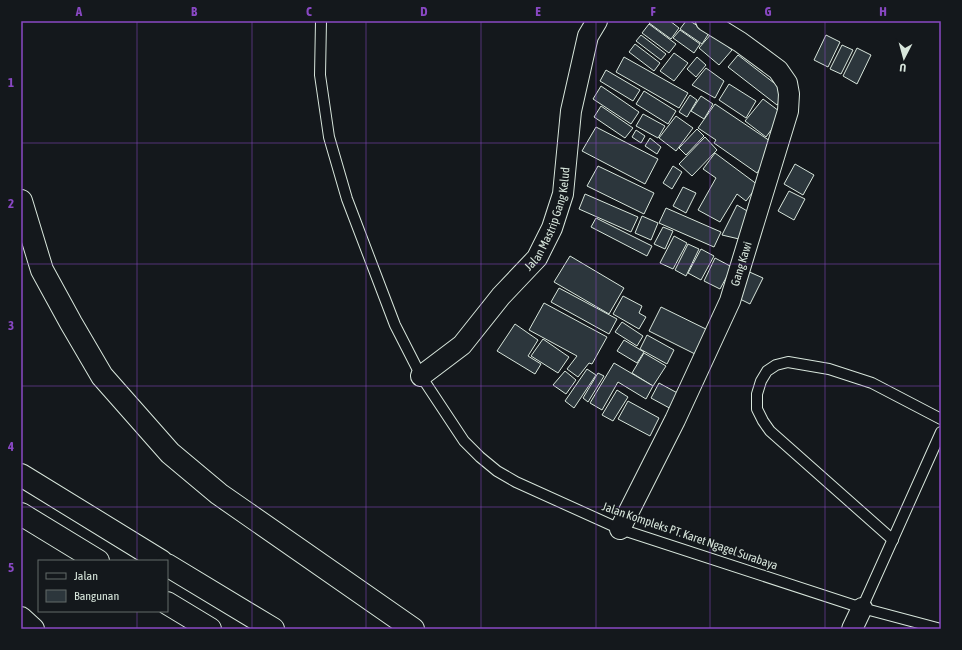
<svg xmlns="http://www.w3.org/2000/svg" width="962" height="650" font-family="'Asap Condensed',sans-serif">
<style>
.building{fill:#2c363c;stroke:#d8e6dc}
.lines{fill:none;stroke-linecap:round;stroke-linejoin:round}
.lane-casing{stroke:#d8e6dc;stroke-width:12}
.street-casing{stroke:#d8e6dc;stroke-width:22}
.highway-casing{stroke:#d8e6dc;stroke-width:24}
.lane{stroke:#14181c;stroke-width:10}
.street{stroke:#14181c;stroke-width:20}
.highway{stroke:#14181c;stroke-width:22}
.grid{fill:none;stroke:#8948c3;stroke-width:1;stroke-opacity:0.55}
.labels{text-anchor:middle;stroke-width:3;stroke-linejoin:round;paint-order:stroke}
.street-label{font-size:12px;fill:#d8e6dc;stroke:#14181c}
.neatline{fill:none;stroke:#8948c3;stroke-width:1.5}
.grid-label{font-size:13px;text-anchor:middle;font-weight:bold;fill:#8948c3}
</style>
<rect width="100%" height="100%" fill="#14181c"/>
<!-- building -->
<g class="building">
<path d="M650,21H670L679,28L671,39L649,23Z"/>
<path d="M686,21H690L709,33L702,44L680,29Z"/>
<path d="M649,24L676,44L669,53L642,33Z"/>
<path d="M680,30L700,44L694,53L673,38Z"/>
<path d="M712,33L732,50L719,65L699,48Z"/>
<path d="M641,35L666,54L661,60L636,41Z"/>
<path d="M826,35L840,42L828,67L814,60Z"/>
<path d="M635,44L660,63L654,71L629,52Z"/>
<path d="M842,45L853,50L841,74L830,69Z"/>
<path d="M857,48L871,55L857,84L843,76Z"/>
<path d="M674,53L688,63L674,81L660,71Z"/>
<path d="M738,55L787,93L777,105L728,67Z"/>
<path d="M624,57L688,93L679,108L616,72Z"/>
<path d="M697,57L706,65L696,77L687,69Z"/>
<path d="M706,68L724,81L715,98L692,85Z"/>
<path d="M606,70L640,90L633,101L600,81Z"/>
<path d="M729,84L756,101L746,118L719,100Z"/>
<path d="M601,86L639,112L631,124L593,99Z"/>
<path d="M644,91L676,111L668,124L636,104Z"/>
<path d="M690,95L697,100L687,117L679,112Z"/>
<path d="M701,96L713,104L704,119L691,111Z"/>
<path d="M763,99L783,114L766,137L745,121Z"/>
<path d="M715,104L776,145L757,173L714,143L716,140L698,128Z"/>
<path d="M601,106L633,128L625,138L594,117Z"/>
<path d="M643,114L665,126L658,138L636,126Z"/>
<path d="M676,116L693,128L676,151L659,138Z"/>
<path d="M596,127L658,159L645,184L582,151Z"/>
<path d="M697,129L704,136L686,155L679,148Z"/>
<path d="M636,130L645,136L641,143L632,137Z"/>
<path d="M705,137L717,150L692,176L679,164Z"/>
<path d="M650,138L661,147L657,154L645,146Z"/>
<path d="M715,153L758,185L746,201L737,194L720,222L698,210L716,178L703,169Z"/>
<path d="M795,164L814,175L803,195L784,184Z"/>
<path d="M598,166L654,193L644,214L587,186Z"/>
<path d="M673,166L682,172L672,189L663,183Z"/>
<path d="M683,187L696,193L686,213L673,206Z"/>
<path d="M789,191L805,199L794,220L778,211Z"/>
<path d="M585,194L638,217L631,232L579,209Z"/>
<path d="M737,205L754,215L739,239L722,235Z"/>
<path d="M666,208L721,232L714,247L659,223Z"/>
<path d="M642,216L658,223L651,240L635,233Z"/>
<path d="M596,218L652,246L647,256L591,227Z"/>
<path d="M663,227L673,231L665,249L654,244Z"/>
<path d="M674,236L687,243L673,269L660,263Z"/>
<path d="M688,244L699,249L686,276L675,270Z"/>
<path d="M701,249L714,256L701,280L688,273Z"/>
<path d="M570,256L624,288L609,314L554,282Z"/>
<path d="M715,258L732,267L720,289L704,281Z"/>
<path d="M745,270L763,278L750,304L732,295Z"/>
<path d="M559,288L617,319L609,334L551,302Z"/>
<path d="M623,296L642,306L639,313L646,317L639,329L613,314Z"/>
<path d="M544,303L607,337L592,364L589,363L578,377L567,369L577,356L529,330Z"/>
<path d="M661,307L712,332L699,356L649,331Z"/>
<path d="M622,322L643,336L637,346L615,332Z"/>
<path d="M515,324L538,340L528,356L541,364L535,374L497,351Z"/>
<path d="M647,335L674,350L667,364L640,349Z"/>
<path d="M543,339L569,357L558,373L531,356Z"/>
<path d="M624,340L644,352L637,363L617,351Z"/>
<path d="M644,353L666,366L653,386L632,373Z"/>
<path d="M614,363L653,386L646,399L618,382L602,410L590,403Z"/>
<path d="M587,369L596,375L574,408L565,401Z"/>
<path d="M565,371L576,380L566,394L553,385Z"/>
<path d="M598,373L604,376L588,402L583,398Z"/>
<path d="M659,383L683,396L675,411L651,398Z"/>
<path d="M617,390L628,397L613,421L602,415Z"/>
<path d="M628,401L659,418L650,436L618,419Z"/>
</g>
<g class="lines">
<defs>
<g id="lane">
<path d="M321,21L320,75L329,137L347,199L395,325L421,376L464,441L480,457L497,471L516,482L620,529L862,608L941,629"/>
<path d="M893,540L770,431L763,421L757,409V394L761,381L767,371L776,365L788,362L829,369L872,383L941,419"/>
<path d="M862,608L941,432"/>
</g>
<g id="street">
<path id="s1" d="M421,376L462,345L501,296L537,258L552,228L563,194L571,111L588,36L597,21"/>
<path id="s2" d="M620,529L675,420L730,301L788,111L789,94L787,83L778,70L740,42L706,21"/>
<path d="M852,629L862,608"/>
</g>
<g id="highway">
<path d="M21,201L42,270L71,323L102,376L170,453L219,494L413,629"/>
<path d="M21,475L161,561"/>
<path d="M21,514L98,561"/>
<path d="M167,565L273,629"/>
<path d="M167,603L210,629"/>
<path d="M21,618L33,629"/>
</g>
</defs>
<!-- lane casing -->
<use href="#lane" class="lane-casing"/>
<!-- street casing -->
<use href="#street" class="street-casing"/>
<!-- highway casing -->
<use href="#highway" class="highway-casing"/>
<!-- lane -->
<use href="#lane" class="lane"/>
<!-- street -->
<use href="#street" class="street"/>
<!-- highway -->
<use href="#highway" class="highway"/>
</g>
<!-- grid -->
<path class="grid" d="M137,21V561M252,21V629M366,21V629M481,21V629M596,21V629M710,21V629M825,21V629M21,143H941M21,264H941M21,386H941M21,507H941M137,611V629"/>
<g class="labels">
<!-- street labels -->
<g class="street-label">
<text dy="4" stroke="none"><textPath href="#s1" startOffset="207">Jalan Mastrip Gang Kelud</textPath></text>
<text dy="4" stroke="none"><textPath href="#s2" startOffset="292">Gang Kawi</textPath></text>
<text transform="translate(690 536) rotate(19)" y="4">Jalan Kompleks PT. Karet Ngagel Surabaya</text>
</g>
</g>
<!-- border -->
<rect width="962" height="650" fill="none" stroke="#14181c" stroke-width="44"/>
<!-- legend -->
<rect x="38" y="560" width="130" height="52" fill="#14181c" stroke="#626a69"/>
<rect x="46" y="573" width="20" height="6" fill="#14181c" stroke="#626a69"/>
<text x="74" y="580" font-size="12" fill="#d8e6dc">Jalan</text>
<rect x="46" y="590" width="20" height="12" fill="#2c363c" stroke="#626a69"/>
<text x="74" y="600" font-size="12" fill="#d8e6dc">Bangunan</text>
<!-- north arrow -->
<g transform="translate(904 58) rotate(186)" stroke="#14181c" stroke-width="3" paint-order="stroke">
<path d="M0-3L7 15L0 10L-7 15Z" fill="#d8e6dc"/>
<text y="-6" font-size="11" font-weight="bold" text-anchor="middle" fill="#d8e6dc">U</text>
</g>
<rect x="22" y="22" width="918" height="606" class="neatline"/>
<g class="grid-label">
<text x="79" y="16">A</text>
<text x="194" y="16">B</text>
<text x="309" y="16">C</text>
<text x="424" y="16">D</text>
<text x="538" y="16">E</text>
<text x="653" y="16">F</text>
<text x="768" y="16">G</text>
<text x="883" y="16">H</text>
<text x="11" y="87">1</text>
<text x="11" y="208">2</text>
<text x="11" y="330">3</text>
<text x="11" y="451">4</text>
<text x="11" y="572">5</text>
</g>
</svg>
